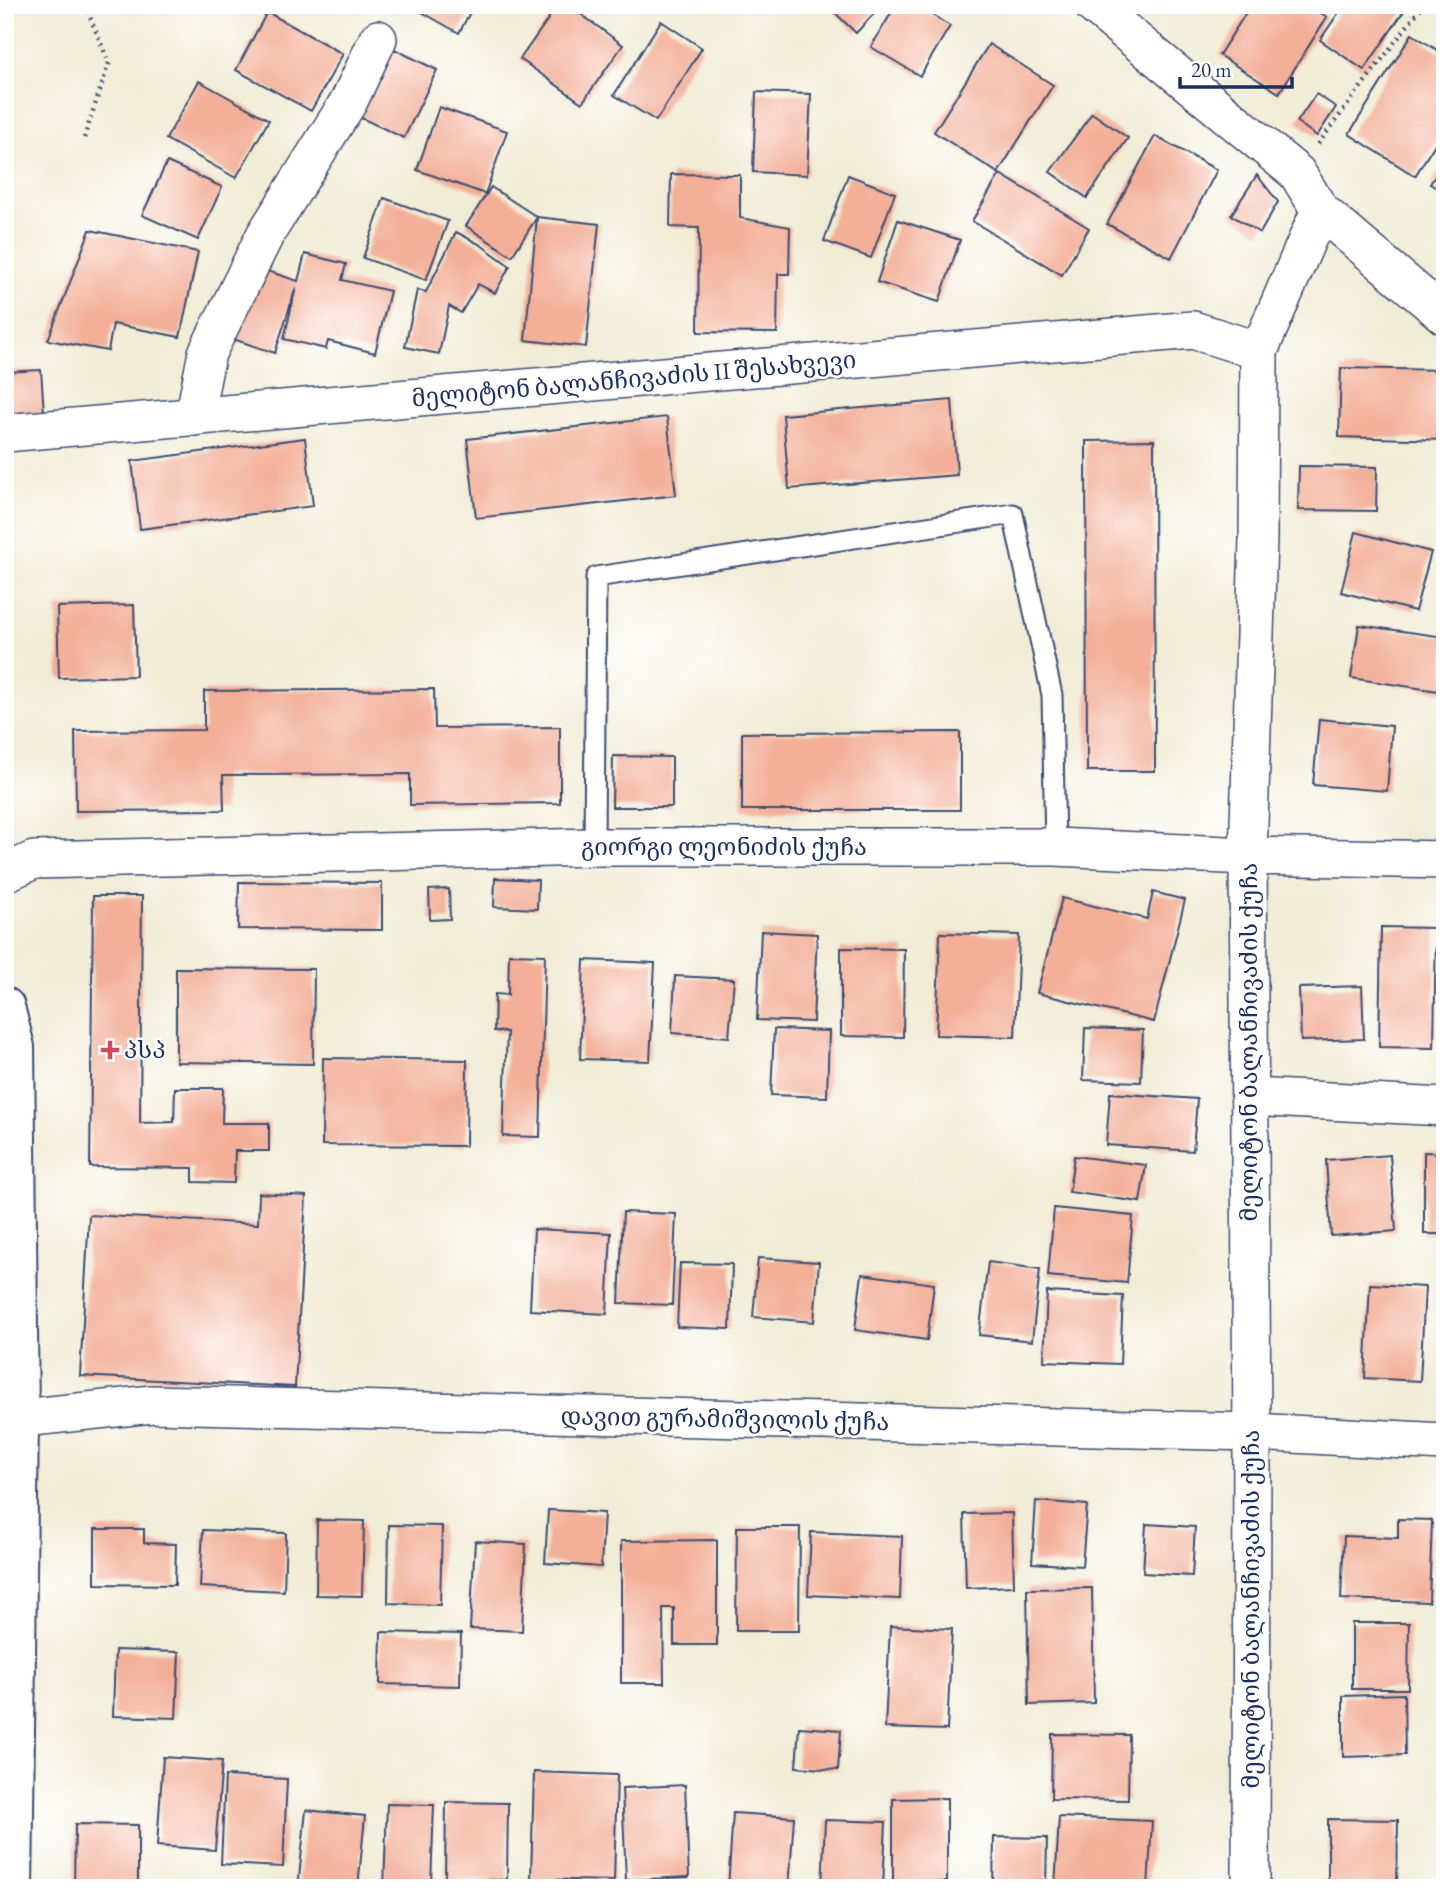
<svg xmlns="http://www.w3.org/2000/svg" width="1450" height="1893" font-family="'EB Garamond','Noto Serif Georgian',serif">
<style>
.building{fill:#f3af98}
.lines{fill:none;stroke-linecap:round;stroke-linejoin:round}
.lane-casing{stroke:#3b4b70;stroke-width:23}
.street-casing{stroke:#3b4b70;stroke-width:40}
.secondary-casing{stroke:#3b4b70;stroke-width:42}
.path{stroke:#3b4b70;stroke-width:4.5;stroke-dasharray:2 5;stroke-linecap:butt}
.lane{stroke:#fff;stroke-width:19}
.street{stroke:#fff;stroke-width:37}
.secondary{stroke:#fff;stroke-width:38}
.poi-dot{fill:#d1495b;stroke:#fff;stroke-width:2.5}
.labels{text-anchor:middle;stroke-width:5;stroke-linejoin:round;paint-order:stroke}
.street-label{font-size:24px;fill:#1b2f5e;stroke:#fff}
.poi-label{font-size:24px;fill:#1b2f5e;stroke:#fff;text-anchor:start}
</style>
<rect width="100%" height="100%" fill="#fff"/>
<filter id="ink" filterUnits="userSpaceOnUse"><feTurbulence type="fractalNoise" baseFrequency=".0143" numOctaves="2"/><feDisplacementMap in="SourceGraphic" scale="14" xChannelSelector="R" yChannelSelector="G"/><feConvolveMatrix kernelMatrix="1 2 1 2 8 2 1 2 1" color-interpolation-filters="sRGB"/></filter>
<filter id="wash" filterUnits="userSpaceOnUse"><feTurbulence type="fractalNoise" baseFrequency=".00686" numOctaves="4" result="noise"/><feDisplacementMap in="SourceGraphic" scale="28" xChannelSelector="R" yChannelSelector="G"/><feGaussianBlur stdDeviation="1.57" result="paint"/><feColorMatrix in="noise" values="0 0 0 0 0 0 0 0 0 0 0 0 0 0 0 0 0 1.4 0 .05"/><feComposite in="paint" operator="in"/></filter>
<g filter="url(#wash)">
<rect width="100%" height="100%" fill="#f1ecd6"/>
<g id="blocks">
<!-- building -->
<g class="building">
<path d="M421,5H474L459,33L418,10Z"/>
<path d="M558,5H568L623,45L582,103L520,59Z"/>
<path d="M827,5H882L856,33Z"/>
<path d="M896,5H915L950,26L920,76L871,47Z"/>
<path d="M1251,5H1308L1327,17L1279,93L1219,55Z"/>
<path d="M1344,5H1408L1364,70L1320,40Z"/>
<path d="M267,12L343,54L311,111L236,70Z"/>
<path d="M661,21L702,48L656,121L614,95Z"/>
<path d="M1412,34L1445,55V128L1415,176L1349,134Z"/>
<path d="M989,44L1053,85L998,173L934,132Z"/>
<path d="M392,48L437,70L404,138L359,117Z"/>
<path d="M199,81L269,120L236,178L166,139Z"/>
<path d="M756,92L811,94L807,175L753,172Z"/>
<path d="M1316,94L1336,107L1317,136L1297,122Z"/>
<path d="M439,107L507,131L485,194L417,170Z"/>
<path d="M1092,113L1128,138L1087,198L1050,172Z"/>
<path d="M1155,136L1217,170L1171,258L1107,224Z"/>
<path d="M1445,161V193L1430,184Z"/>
<path d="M167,162L222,187L198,240L142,215Z"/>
<path d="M671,174L740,175V218L790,227L789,274H778L777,333L698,332L699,228L670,227Z"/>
<path d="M1000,174L1089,228L1062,275L972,221Z"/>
<path d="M848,175L895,193L871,258L824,241Z"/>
<path d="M1257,175L1278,202L1260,233L1231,215Z"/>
<path d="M491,187L537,217L512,256L466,226Z"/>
<path d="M384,198L448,221L426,280L363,258Z"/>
<path d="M537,217L599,224L586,347L525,340Z"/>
<path d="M898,220L960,240L939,302L877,282Z"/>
<path d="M90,230L198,252L180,337L113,324L108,351L48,340Z"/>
<path d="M456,232L481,245L510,266L495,293L478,284L461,313L449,306L439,354L405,347L417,290L426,292Z"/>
<path d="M305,254L346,264L342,280L390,291L375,353L328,341L326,349L284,339L296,287L275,353L230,338L261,269L298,281Z"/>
<path d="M1341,368L1445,370V440L1339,437Z"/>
<path d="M41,370L44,413L5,416V372Z"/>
<path d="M952,400L957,475L789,489L783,415Z"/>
<path d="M667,417L676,495L476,518L467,439Z"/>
<path d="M305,438L313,506L140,529L132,461Z"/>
<path d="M1154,440L1155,771H1087L1086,441Z"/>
<path d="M1299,466L1377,467L1376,511L1298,510Z"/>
<path d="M5,471H9L8,566H5Z"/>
<path d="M1356,532L1431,552L1415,611L1341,592Z"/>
<path d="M134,605L136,676L59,678L57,607Z"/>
<path d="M1359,625L1445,637V692L1351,678Z"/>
<path d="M434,689L435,728L560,727V803L410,805V774L223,775L224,810L76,811L75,731L204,730V691Z"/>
<path d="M1319,719L1392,726L1387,791L1313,785Z"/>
<path d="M960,732V810H742V733Z"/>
<path d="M613,756L672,757V807H612Z"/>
<path d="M495,878L538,880L537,909L494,907Z"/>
<path d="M239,882L382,883V930L238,929Z"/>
<path d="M449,889L450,919L430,920L429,890Z"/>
<path d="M1153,892L1185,900L1154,1022L1037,993L1062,898L1147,919Z"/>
<path d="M93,896H142L140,1123L174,1122L175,1088H223L222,1123H269V1151H235L234,1183L193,1182V1168L90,1167Z"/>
<path d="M1381,927L1436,928L1434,1048L1379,1047Z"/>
<path d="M761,931L817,934L813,1022L757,1020Z"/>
<path d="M940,933L1019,935L1015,1037L936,1035Z"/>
<path d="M841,948L904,949L903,1037L841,1036Z"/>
<path d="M509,954L545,955L540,1137L503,1136L507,1032L494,1031L495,994L508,995Z"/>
<path d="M584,960L655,963L650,1061L580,1059Z"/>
<path d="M176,968L314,969L313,1064L176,1062Z"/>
<path d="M675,976L734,979L729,1037L672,1033Z"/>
<path d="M1362,986L1364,1039L1301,1041L1299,988Z"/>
<path d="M1085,1028L1143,1030L1141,1082L1083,1080Z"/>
<path d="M774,1029L829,1031L827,1097L771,1095Z"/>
<path d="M323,1058L467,1060L466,1146L322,1145Z"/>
<path d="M1110,1093L1197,1099L1193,1151L1106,1145Z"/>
<path d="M1424,1152L1445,1153V1234H1424Z"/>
<path d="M1390,1155L1396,1231L1331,1236L1326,1160Z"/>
<path d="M1074,1156L1146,1165L1140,1202L1069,1192Z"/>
<path d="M259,1193L306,1196L295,1387L80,1376L89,1215L258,1224Z"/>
<path d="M1054,1208L1133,1216L1127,1283L1048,1276Z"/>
<path d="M623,1212L676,1214L672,1305L619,1303Z"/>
<path d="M534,1229L611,1233L607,1314L530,1310Z"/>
<path d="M758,1258L819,1262L814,1322L753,1317Z"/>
<path d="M988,1262L1040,1269L1032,1341L979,1335Z"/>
<path d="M680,1263L732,1264L730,1329L677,1327Z"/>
<path d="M862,1274L934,1284L927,1340L855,1330Z"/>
<path d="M1370,1284L1425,1287L1420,1381L1365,1378Z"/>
<path d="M1047,1292L1123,1296L1120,1364L1044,1361Z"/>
<path d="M1036,1501L1087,1505L1082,1566L1032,1563Z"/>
<path d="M548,1510L604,1513L601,1567L545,1563Z"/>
<path d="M1012,1513L1014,1586L966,1588L964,1514Z"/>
<path d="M1398,1519L1432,1520L1429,1602L1341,1599L1344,1536L1398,1538Z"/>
<path d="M317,1520L364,1521L362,1596L316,1595Z"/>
<path d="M1146,1524L1195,1527L1192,1576L1143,1573Z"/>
<path d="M389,1525L442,1526L440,1605L388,1603Z"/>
<path d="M737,1527H800L799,1631H736Z"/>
<path d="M95,1529H144V1543L176,1544L175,1585L95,1584Z"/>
<path d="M203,1530L286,1533L284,1591L200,1587Z"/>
<path d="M811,1532L902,1536L900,1599L808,1595Z"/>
<path d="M717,1540V1645H674V1608H663L664,1683H621V1541Z"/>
<path d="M475,1541L526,1544L522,1631L470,1629Z"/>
<path d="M1092,1588L1094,1703L1029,1705L1027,1589Z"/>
<path d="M1352,1623H1409L1408,1689H1352Z"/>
<path d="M890,1626L952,1629L947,1730L885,1728Z"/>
<path d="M381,1632L461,1634L460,1686L380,1684Z"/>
<path d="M115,1650L179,1652L176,1718L113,1716Z"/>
<path d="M1404,1694L1405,1755L1343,1757V1696Z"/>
<path d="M799,1727L841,1730L838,1770L796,1767Z"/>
<path d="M1052,1734L1129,1735L1128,1800L1051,1799Z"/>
<path d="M163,1757L222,1761L215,1850L157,1846Z"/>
<path d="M534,1772L617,1775L614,1881L531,1879Z"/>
<path d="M225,1776L287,1779L283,1867L221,1864Z"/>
<path d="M685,1785L689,1877L626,1880L622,1788Z"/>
<path d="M947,1798V1882L893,1883V1799Z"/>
<path d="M446,1802L508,1803L507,1880L445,1879Z"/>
<path d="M387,1804L434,1805L431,1885L411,1884V1888H384Z"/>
<path d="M306,1810L365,1816L358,1888H298Z"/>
<path d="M733,1813L794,1817L789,1888H728Z"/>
<path d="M1059,1817L1152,1821L1148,1888H1055Z"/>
<path d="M1328,1819L1398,1820L1397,1888H1328Z"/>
<path d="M825,1820L886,1822L883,1888H822Z"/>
<path d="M75,1824L138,1825V1888H74Z"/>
<path d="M994,1837L1047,1838L1046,1888H993Z"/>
</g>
</g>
</g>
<g filter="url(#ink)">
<use href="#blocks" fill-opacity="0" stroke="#3b4b70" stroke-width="2"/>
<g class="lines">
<defs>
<path id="lane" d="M594,847L596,577L1013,514L1052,695L1055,847"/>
<g id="street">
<path d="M1093,5L1297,173L1320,210L1445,316"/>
<path d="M194,417L207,353L265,235L349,101L378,39"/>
<path d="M5,433L1193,330L1259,351"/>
<path d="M5,873L34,860L594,847H1055L1248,856L1445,860"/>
<path d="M1250,1097L1445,1107"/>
<path d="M5,1420L152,1404L1252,1432L1445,1442"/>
<path d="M1251,1888L1252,1432L1248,856L1258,539L1259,351L1320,210"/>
</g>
<path id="secondary" d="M5,1007L15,1047L19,1420L13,1888"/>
</defs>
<!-- lane casing -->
<use href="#lane" class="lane-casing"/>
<!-- street casing -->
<use href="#street" class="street-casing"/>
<!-- secondary casing -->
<use href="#secondary" class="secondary-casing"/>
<!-- path -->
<g class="path">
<path d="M84,138L109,63L85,5"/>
<path d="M1318,144L1423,5"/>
</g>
<!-- lane -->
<use href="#lane" class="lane"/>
<!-- street -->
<use href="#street" class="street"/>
<!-- secondary -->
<use href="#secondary" class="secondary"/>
</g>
</g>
<!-- markers -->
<path class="poi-dot" d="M106.5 1039.5h7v7h7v7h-7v7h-7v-7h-7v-7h7z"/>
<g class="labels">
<!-- street labels -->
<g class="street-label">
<text transform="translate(634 379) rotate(-5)" y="8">მელიტონ ბალანჩივაძის II შესახვევი</text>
<text x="724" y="855">გიორგი ლეონიძის ქუჩა</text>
<text transform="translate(1249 1042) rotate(-90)" y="8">მელიტონ ბალანჩივაძის ქუჩა</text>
<text transform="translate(725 1419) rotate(1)" y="8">დავით გურამიშვილის ქუჩა</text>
<text transform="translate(1251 1609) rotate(-90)" y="8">მელიტონ ბალანჩივაძის ქუჩა</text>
</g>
<!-- poi labels -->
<g class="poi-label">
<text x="124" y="1058">პსპ</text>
</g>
</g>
<!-- margin -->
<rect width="1450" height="1893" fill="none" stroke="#fff" stroke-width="28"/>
<!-- scale -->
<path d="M1180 77v10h112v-10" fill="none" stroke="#1b2f5e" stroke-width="3.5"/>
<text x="1191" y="77" font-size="21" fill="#1b2f5e" stroke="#ffffff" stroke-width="5" paint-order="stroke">20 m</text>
</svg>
